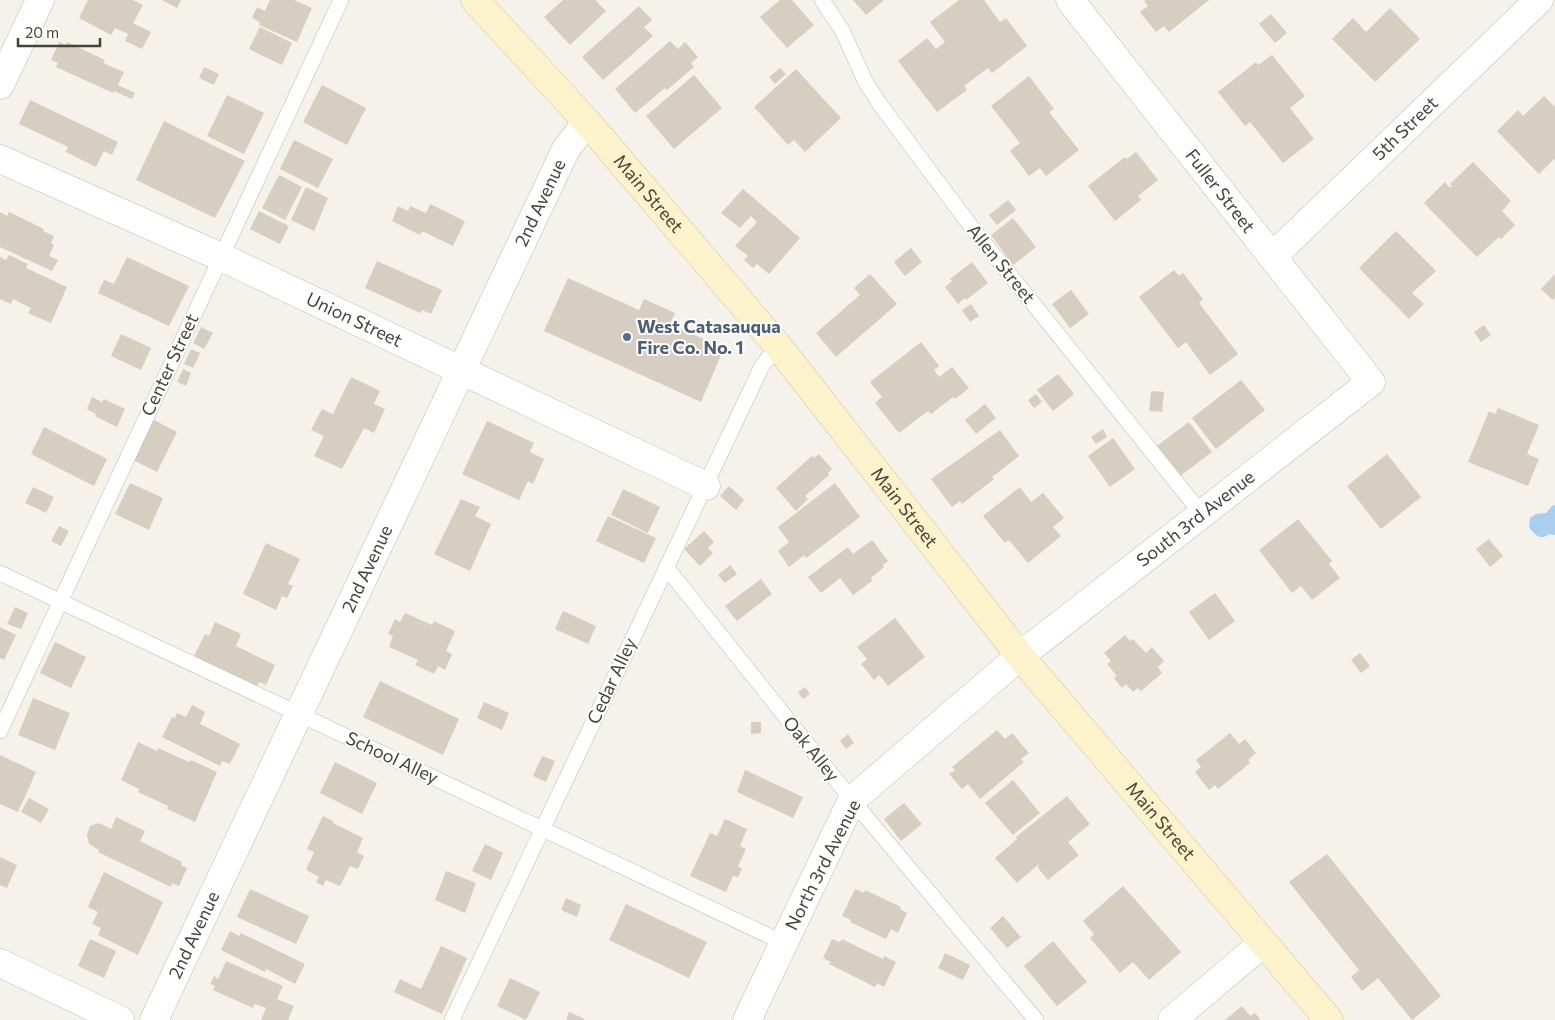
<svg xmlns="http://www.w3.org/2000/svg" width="1555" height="1020" font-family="Commissioner,sans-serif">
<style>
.water{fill:#aaceee}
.building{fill:#d6cec0}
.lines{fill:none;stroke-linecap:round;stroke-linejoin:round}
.service-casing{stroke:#c0baad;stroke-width:16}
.minor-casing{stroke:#c0baad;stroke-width:29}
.tertiary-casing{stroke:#c0baad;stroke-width:29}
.secondary-casing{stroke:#d2c79c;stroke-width:29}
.service{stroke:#fff;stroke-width:15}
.minor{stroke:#fff;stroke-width:28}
.tertiary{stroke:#fff;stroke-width:28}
.secondary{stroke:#fcf3cc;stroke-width:28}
.service-dot{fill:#5c6f8a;stroke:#fff;stroke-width:2}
.labels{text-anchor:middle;stroke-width:4;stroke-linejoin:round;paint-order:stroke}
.street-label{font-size:18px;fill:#484338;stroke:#fff}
.service-label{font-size:18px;font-weight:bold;fill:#4e5e75;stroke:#fff;text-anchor:start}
</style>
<rect width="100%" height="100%" fill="#f4f2ea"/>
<!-- water -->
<path class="water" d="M1555,505V535L1549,534C1540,541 1535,535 1529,527L1530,518L1536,514L1546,513L1552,506Z"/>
<!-- building -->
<g class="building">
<path d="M88,0H133L143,5L133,23L151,32L142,49L125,41L128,34L115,28L111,35L79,18Z"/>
<path d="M162,0H181L177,8Z"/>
<path d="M270,0H294L312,8L297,42L259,25L260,22L252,18L257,7L265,11Z"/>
<path d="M563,0H597L596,1L606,11L570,45L544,17Z"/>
<path d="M780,0H792L814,25L787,48L760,17Z"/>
<path d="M853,0H884L866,15Z"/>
<path d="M959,0H984L1000,22L1006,18L1027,46L992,73L988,68L964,86L967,90L937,112L898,61L927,38L936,49L945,42L930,22Z"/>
<path d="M1146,0H1209L1169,32L1164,26L1156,32L1140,12L1148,6L1144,1Z"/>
<path d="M639,6L652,20L644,27L653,36L603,80L582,57Z"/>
<path d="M1390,8L1420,39L1375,82L1332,39L1353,18L1366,32Z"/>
<path d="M1271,14L1287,33L1275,43L1259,24Z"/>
<path d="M260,27L292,43L282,65L249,49Z"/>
<path d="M670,41L678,49L685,42L698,57L691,63L694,67L667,90L665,88L635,113L615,89Z"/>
<path d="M59,42L66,45L67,42L105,60L103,63L124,72L118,85L135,93L132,99L114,91L113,93L56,67L58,63L51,60Z"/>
<path d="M1272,55L1305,96L1290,108L1314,139L1283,163L1250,122L1245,126L1218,92L1256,62L1258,65Z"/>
<path d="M204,67L219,74L214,85L199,78Z"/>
<path d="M780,68L786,74L775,84L769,77Z"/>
<path d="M796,69L841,118L805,152L794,140L788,145L754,107Z"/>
<path d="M694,75L722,108L674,149L646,116Z"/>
<path d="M1029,76L1054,109L1049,112L1079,150L1046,176L1040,168L1029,176L1010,151L1020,143L991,106Z"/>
<path d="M322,85L366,108L347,145L303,122Z"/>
<path d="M227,95L264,113L244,154L207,136Z"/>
<path d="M1544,96L1555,107V160L1554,159L1539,174L1497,131L1518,110L1523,116Z"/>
<path d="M30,100L118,142L112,155L104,151L96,167L66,152L68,147L19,124Z"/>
<path d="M164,121L245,161L215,218L136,180Z"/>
<path d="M294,140L333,159L318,188L280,169Z"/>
<path d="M1136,152L1158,180L1138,196L1141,200L1115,221L1088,186L1125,157L1127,159Z"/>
<path d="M1473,162L1511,201L1502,211L1515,225L1501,239L1499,237L1477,257L1424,203L1445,182L1450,188L1452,186L1450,184Z"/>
<path d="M279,175L302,187L285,220L262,208Z"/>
<path d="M306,187L328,198L314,231L291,220Z"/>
<path d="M743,189L800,238L769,274L757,264L753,268L744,260L748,256L735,246L757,222L751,216L740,228L721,213Z"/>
<path d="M1008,200L1016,210L997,225L989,215Z"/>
<path d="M430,204L465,221L453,246L422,231L420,235L392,221L398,206L408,211L410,206L426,213Z"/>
<path d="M259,211L289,226L280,244L250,229Z"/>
<path d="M0,212L7,216L9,212L44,229L43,231L54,236L51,243L54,245L49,256L58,260L52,271L0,247Z"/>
<path d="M1013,218L1036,247L1013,265L991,235Z"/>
<path d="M1396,231L1436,271L1412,293L1424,304L1409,319L1359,268Z"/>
<path d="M911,248L922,262L905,276L894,262Z"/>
<path d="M9,255L28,264L26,268L67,287L51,323L28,313L31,308L13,299L11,304L0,299V257L6,260Z"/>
<path d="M127,257L189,286L169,326L98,293L104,280L114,284Z"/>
<path d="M377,261L442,290L431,314L422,310L420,313L365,288Z"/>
<path d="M972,262L988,283L966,300L965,298L958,304L945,287L952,281L950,279Z"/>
<path d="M1174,270L1179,276L1183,273L1203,299L1199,303L1238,354L1210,375L1186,342L1178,348L1139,297Z"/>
<path d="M870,274L897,304L836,357L816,333L860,295L854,288Z"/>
<path d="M1555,274V297L1553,300L1541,289Z"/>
<path d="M568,278L639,310L644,299L675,313L670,324L724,348L701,402L544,331Z"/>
<path d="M1071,290L1089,314L1070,328L1052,304Z"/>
<path d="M971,304L979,316L970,322L962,310Z"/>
<path d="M1484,325L1491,335L1481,342L1474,332Z"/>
<path d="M201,327L213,333L204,349L193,343Z"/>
<path d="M121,334L151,348L141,370L111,356Z"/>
<path d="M921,342L939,366L934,370L939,377L952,367L969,388L955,399L953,397L931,414L928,411L899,433L875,403L882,397L870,382Z"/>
<path d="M191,349L200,353L193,368L184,364Z"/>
<path d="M183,369L191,373L186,386L177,382Z"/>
<path d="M1058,374L1074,394L1053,411L1037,390Z"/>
<path d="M351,377L380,391L374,404L385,409L374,433L364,428L342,469L314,456L324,436L311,430L322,409L333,414Z"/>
<path d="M1241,380L1265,410L1216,449L1192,418Z"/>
<path d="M1151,391L1164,392L1162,412L1149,411Z"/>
<path d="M1036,394L1042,402L1034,408L1028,400Z"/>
<path d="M92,397L102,402L104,399L125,409L117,427L95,416L96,414L87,409Z"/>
<path d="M985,404L996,418L976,434L965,420Z"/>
<path d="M1498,408L1539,425L1527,454L1539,459L1528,486L1468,462L1489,411L1495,414Z"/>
<path d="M154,420L177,432L157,472L133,460Z"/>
<path d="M487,421L534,443L530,452L544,459L533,484L528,481L519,500L462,474Z"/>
<path d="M1189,422L1212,452L1180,476L1157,446Z"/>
<path d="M44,427L107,459L94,486L31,454Z"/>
<path d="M1103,429L1107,437L1096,444L1091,437Z"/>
<path d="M1000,430L1019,456L992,477L994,479L962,504L960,501L952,507L931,479Z"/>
<path d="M1113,438L1135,469L1110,487L1088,456Z"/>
<path d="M819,454L832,469L828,473L829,475L805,496L808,499L796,511L776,488L812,456L814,458Z"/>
<path d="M1387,454L1421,497L1381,529L1347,486Z"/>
<path d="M130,483L163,498L149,530L115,514Z"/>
<path d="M835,483L860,517L806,558L804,555L789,567L778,551L789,542L778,527Z"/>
<path d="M729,486L744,500L736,510L720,496Z"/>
<path d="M33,487L54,497L46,513L25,503Z"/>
<path d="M1020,487L1031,502L1043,493L1064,518L1053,527L1061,536L1028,563L1009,540L1005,543L983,516Z"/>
<path d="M623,489L660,507L648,533L611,515Z"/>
<path d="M461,499L480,507L475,516L491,524L470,571L434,554Z"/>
<path d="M608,516L656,538L644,563L596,541Z"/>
<path d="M1298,519L1332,561L1329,564L1340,578L1312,600L1301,586L1292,593L1259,550Z"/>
<path d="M59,526L69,531L61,546L51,541Z"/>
<path d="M704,531L714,542L708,548L713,553L700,566L684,549Z"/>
<path d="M1489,539L1503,556L1490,567L1476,549Z"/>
<path d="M872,540L888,561L883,565L884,567L871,578L872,581L853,595L840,578L821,593L808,577L848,547L853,554Z"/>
<path d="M266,543L300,559L288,584L293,586L287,598L282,596L276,610L243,594Z"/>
<path d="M730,565L737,574L725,583L718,575Z"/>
<path d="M761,579L772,594L737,621L725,606Z"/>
<path d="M1215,593L1235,621L1209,640L1189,612Z"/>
<path d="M15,607L28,613L21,629L7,624Z"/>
<path d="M563,611L596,626L588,644L555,629Z"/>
<path d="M405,613L432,625L434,621L455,631L446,651L452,654L445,670L438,666L434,674L415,665L418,660L389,647L393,636L388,634L395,619L400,622Z"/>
<path d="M895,618L925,657L888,686L879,675L874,680L867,671L861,664L867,659L857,647Z"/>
<path d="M215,622L241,634L236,646L275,665L266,685L259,682L257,686L194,656L205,634L209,636Z"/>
<path d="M0,627L16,635L4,660L0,658Z"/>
<path d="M1125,635L1130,641L1133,639L1146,653L1152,647L1164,661L1158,667L1162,673L1141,691L1138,688L1133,692L1126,684L1122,688L1114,678L1117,676L1107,664L1111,661L1104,653Z"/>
<path d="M55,642L86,657L71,688L40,673Z"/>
<path d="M1360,653L1370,666L1361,673L1351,660Z"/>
<path d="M380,681L459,719L443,755L363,717Z"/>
<path d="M805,687L810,694L803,699L798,692Z"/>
<path d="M33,698L70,713L55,750L18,735Z"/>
<path d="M484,702L509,713L502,730L477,718Z"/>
<path d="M192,705L205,712L200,724L240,744L230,764L222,761L220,766L162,737L172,717L175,718L177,713L186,717Z"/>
<path d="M751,722H761V733L751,734Z"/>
<path d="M997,730L1005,739L1012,733L1029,753L1021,759L1024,762L980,799L968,784L962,789L949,774L955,770L952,767Z"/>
<path d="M1230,733L1239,744L1245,739L1256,753L1248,760L1250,763L1218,789L1215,785L1209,790L1195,772L1201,767L1196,760Z"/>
<path d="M848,734L854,743L846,749L840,741Z"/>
<path d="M138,742L157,751L158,748L189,762L191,760L217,772L195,822L167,809L168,806L138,792L139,789L121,780Z"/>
<path d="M0,755L36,772L18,812L0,804Z"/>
<path d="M542,756L555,761L546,782L533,776Z"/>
<path d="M335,762L377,783L362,814L320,793Z"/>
<path d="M745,770L803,797L793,818L737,792Z"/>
<path d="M1013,780L1040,813L1013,835L985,803Z"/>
<path d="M1067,796L1090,824L1068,842L1079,855L1048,880L1038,868L1039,864L1017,883L995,858L1017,839L1016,837Z"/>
<path d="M29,798L49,809L41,823L21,812Z"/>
<path d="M904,803L922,824L901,841L884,819Z"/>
<path d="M323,816L334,822L333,823L363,838L357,852L364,856L358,869L350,866L340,886L326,880L323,886L316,882L319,877L306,870L314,852L307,849Z"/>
<path d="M116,817L145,831L140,841L182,862L181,865L187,868L179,886L172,883L171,887L98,852L99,850L89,844L87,835L90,826L99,823L111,829Z"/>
<path d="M725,819L747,829L740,846L746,849L738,866L742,869L738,877L733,876L726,892L690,876L710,833L717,836Z"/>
<path d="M485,844L503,853L491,880L472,871Z"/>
<path d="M1327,854L1441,996L1412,1020L1378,978L1362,991L1351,977L1359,970L1289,882Z"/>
<path d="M0,857L17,865L7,888L0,885Z"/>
<path d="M446,871L476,883L465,913L435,900Z"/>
<path d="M104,872L163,902L138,955L98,935L101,928L92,924L98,912L88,907Z"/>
<path d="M1123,886L1181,952L1149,980L1133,962L1120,973L1090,938L1094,934L1083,921Z"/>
<path d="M250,889L309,916L296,944L237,917Z"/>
<path d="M855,889L864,893L865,890L901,907L900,909L907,913L898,933L891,929L886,939L850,922L851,920L842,916Z"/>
<path d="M566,898L581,905L577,917L561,910Z"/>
<path d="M626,904L707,942L689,978L609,940Z"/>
<path d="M1003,916L1021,937L1007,948L990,928Z"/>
<path d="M230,931L239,936L241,933L305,964L295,984L266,969L265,972L221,950Z"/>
<path d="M90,939L116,951L104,978L78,966Z"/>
<path d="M832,939L840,942L842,939L883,959L884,956L896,962L884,987L877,983L875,987L829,964L831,962L823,958Z"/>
<path d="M1053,941L1087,982L1057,1006L1024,966Z"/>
<path d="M441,946L467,958L442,1014L394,992L400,979L421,989Z"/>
<path d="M945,953L970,965L963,980L938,968Z"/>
<path d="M226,961L283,986L277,999L294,1006L288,1020H261L266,1008L255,1004L253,1008L213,990L215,986L210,984L214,976L218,979Z"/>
<path d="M510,978L540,992L526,1020L497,1006Z"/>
<path d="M1242,1006L1250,1016L1255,1013L1261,1020H1225Z"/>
<path d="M569,1012L585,1019L584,1020H566Z"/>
</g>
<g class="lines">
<defs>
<g id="service">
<path d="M822,0L842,30L865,81L879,103L970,225L1201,513"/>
<path d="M666,567L852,800L1036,1020"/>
<path d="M0,573L784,943"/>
<path d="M0,731L341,0"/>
<path d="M452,1020L762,366L778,346"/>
</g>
<g id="minor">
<path id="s1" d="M0,159L221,257L706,486"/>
<path id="s2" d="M1272,257L1539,0"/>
<path d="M0,963L120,1020"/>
<path id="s3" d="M154,1020L566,149L587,122"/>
<path id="s4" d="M747,1020L852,800L1020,656L1371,382L1070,0"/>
<path d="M1172,1020L1263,943"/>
</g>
<path id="tertiary" d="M0,85L40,0"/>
<g id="secondary">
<path id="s5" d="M475,0L587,122L778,346L1020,656L1329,1020"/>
</g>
</defs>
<!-- service casing -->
<use href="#service" class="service-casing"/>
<!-- minor casing -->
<use href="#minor" class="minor-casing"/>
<!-- tertiary casing -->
<use href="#tertiary" class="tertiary-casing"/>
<!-- secondary casing -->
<use href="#secondary" class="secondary-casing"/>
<!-- service -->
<use href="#service" class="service"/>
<!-- minor -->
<use href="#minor" class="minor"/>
<!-- tertiary -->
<use href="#tertiary" class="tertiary"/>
<!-- secondary -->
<use href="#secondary" class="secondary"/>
</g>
<!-- markers -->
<circle class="service-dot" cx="627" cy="337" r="5"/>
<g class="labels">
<!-- street labels -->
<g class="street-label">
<text dy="6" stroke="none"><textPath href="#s2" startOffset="185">5th Street</textPath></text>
<text transform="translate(1220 191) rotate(52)" y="6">Fuller Street</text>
<text dy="6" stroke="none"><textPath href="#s5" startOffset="260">Main Street</textPath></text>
<text dy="6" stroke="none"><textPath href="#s3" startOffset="904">2nd Avenue</textPath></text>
<text transform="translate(1001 264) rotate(51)" y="6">Allen Street</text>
<text dy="6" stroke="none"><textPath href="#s1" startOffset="389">Union Street</textPath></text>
<text transform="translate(170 365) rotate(-65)" y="6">Center Street</text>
<text dy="6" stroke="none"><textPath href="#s5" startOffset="665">Main Street</textPath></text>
<text dy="6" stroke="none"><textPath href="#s4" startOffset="688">South 3rd Avenue</textPath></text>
<text dy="6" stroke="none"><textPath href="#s3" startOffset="499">2nd Avenue</textPath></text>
<text transform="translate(612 681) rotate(-65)" y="6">Cedar Alley</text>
<text transform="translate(811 749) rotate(51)" y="6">Oak Alley</text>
<text transform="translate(392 758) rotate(25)" y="6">School Alley</text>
<text dy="6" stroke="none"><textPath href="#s5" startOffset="1070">Main Street</textPath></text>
<text transform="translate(823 865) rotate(-63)" y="6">North 3rd Avenue</text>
<text dy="6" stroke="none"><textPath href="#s3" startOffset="94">2nd Avenue</textPath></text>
</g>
<!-- service labels -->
<g class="service-label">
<text x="637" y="333">West Catasauqua<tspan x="637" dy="21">Fire Co. No. 1</tspan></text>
</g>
</g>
<!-- scale -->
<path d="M18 38v8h82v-8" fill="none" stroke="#484338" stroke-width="2.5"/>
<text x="25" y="38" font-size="15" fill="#484338" stroke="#ffffff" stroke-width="4" paint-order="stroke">20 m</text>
</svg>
